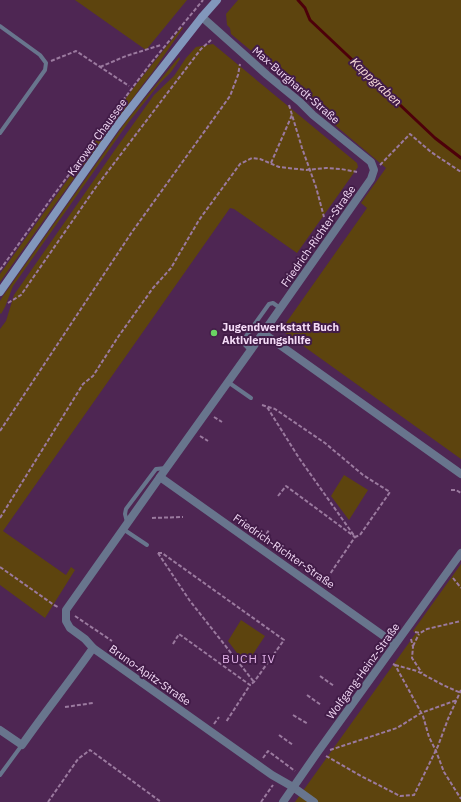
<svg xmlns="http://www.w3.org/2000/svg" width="461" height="802" font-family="'IBM Plex Sans',sans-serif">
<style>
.green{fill:#5d440e}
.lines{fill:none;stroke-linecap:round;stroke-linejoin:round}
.stream{stroke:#4d000a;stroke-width:3}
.path{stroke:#9b7a9f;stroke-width:2;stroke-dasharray:4 2;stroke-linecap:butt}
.lane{stroke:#68758d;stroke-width:4}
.street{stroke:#68758d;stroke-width:8}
.secondary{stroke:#8297bc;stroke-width:8}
.poi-dot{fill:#6ad363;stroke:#421c48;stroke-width:1.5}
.labels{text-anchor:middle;stroke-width:4;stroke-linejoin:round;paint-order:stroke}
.street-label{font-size:11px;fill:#f4dbf7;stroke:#421c48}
.poi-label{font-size:11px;font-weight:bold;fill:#f4dbf7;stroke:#421c48;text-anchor:start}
.water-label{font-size:12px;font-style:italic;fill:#f9dcda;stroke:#421c48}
.neighbourhood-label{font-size:12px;letter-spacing:1px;fill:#e0b1e7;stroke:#421c48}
</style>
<rect width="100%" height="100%" fill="#4e2653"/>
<!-- green -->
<g class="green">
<path d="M75,0H187L146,50Z"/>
<path d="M238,0H461V459L281,330L367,208L361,203L386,168L317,110L306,96L231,34L230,28L227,25L226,14Z"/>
<path d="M182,27L183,28L152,73L144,83L56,203L0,282V274L134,87Z"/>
<path d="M213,44L357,163L358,167L297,253L234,209L230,208L3,531L63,573L66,575L71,567L75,570L45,618L0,585V329L6,321L14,295L117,147L154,95L174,76L186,58L196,47Z"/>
<path d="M179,57L180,59L171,72L160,83L128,123L13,286L5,307L1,314L0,313V301L3,296L127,120Z"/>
<path d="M344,475L368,490L349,520L331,496Z"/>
<path d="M461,564V802H295L416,633L413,631Z"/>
<path d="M241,620L265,636L246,665L228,641Z"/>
</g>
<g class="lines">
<!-- stream -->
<path class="stream" d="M298,0L305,8L310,20L435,138L461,158"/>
<!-- path -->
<g class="path">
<path d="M51,61L76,51L129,86"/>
<path d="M100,67L126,56L161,45"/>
<path d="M289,105L302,148L316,187L324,217"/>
<path d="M112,115L151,63L203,0"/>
<path d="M271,163L292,115"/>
<path d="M380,165L410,134L431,152L461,172"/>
<path d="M0,270L56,192L97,137"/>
<path d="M8,303L21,295L96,187L175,83L201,49L211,40"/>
<path d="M262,405L275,409L325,443L363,475L390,492L360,535L355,537L299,458L267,407"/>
<path d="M214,417L222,422"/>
<path d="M0,431L132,232L230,96L238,75L240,64"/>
<path d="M200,436L208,441"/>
<path d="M451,490H456L461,493"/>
<path d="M278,496L286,486L355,537L330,574"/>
<path d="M0,518L83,384L93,376L118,337L153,288L171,268L199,220L240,164L252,158L260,159L279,167L306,170L326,168L341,169L357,172"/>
<path d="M152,518L183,517"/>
<path d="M263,539L269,530"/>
<path d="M158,553H162L284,640L254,682L250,685"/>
<path d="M158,553L190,601L254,682"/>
<path d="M0,567L54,605L58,607"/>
<path d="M453,578L461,588"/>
<path d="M75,616L112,641"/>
<path d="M415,632L420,633L427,629L461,621"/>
<path d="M411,639L413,647L412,658L422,673"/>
<path d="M173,644L179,634L250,685L226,722"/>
<path d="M413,646L419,634"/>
<path d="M393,664L395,665L423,716L429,737L436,751L444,772L461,799"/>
<path d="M395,665L417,671L443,685L461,693"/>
<path d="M320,676L334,686"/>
<path d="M307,695L321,705"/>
<path d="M65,707L93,703"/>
<path d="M293,715L308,724"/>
<path d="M214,724L219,717"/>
<path d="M279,735L293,745"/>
<path d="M330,750L397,728L421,713L457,700"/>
<path d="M326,756L361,776L400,796L414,795L438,746L448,719L461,690"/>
<path d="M263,758L268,751L295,771"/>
<path d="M48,802L78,759L90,750L161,802"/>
<path d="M261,802L273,785"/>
</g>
<!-- lane -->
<g class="lane">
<path d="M0,26L40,55L46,63L45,70L0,133"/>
<path d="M250,350L244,344V339L269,304L273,303L280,308"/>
<path d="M228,382L251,398"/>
<path d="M127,522L125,514L126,509L156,469L166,468"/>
<path d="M123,529L147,545"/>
<path d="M0,775L22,745"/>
</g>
<!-- street -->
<g class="street">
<path d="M202,17L267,75L300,102L313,115L371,162L374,170L371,179L263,333L160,477L66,610V621L70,628L85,639L93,648L272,775L293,787L314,802"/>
<path d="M263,333L461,474"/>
<path d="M160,477L395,644"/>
<path d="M0,730L22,745C45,712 70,681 93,648"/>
<path d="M283,802L317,753L461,553"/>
</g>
<!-- secondary -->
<path class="secondary" d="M0,292L116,127L202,17L217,0"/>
</g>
<!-- markers -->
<circle class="poi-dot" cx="214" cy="333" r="4"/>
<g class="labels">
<!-- street labels -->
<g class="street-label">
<text transform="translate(296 85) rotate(41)" y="4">Max-Burghardt-Straße</text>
<text transform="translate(97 137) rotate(-54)" y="4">Karower Chaussee</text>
<text transform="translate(318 236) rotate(-55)" y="4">Friedrich-Richter-Straße</text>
<text transform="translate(284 551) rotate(35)" y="4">Friedrich-Richter-Straße</text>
<text transform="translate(363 671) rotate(-54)" y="4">Wolfgang-Heinz-Straße</text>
<text transform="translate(150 675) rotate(35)" y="4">Bruno-Apitz-Straße</text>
</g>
<!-- poi labels -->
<g class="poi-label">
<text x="222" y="331">Jugendwerkstatt Buch<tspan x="222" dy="13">Aktivierungshilfe</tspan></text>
</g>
<!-- water labels -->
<g class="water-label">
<text transform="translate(376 82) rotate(43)" y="4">Kappgraben</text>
</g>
<!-- neighbourhood labels -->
<g class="neighbourhood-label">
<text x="249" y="663">BUCH IV</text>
</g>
</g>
</svg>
